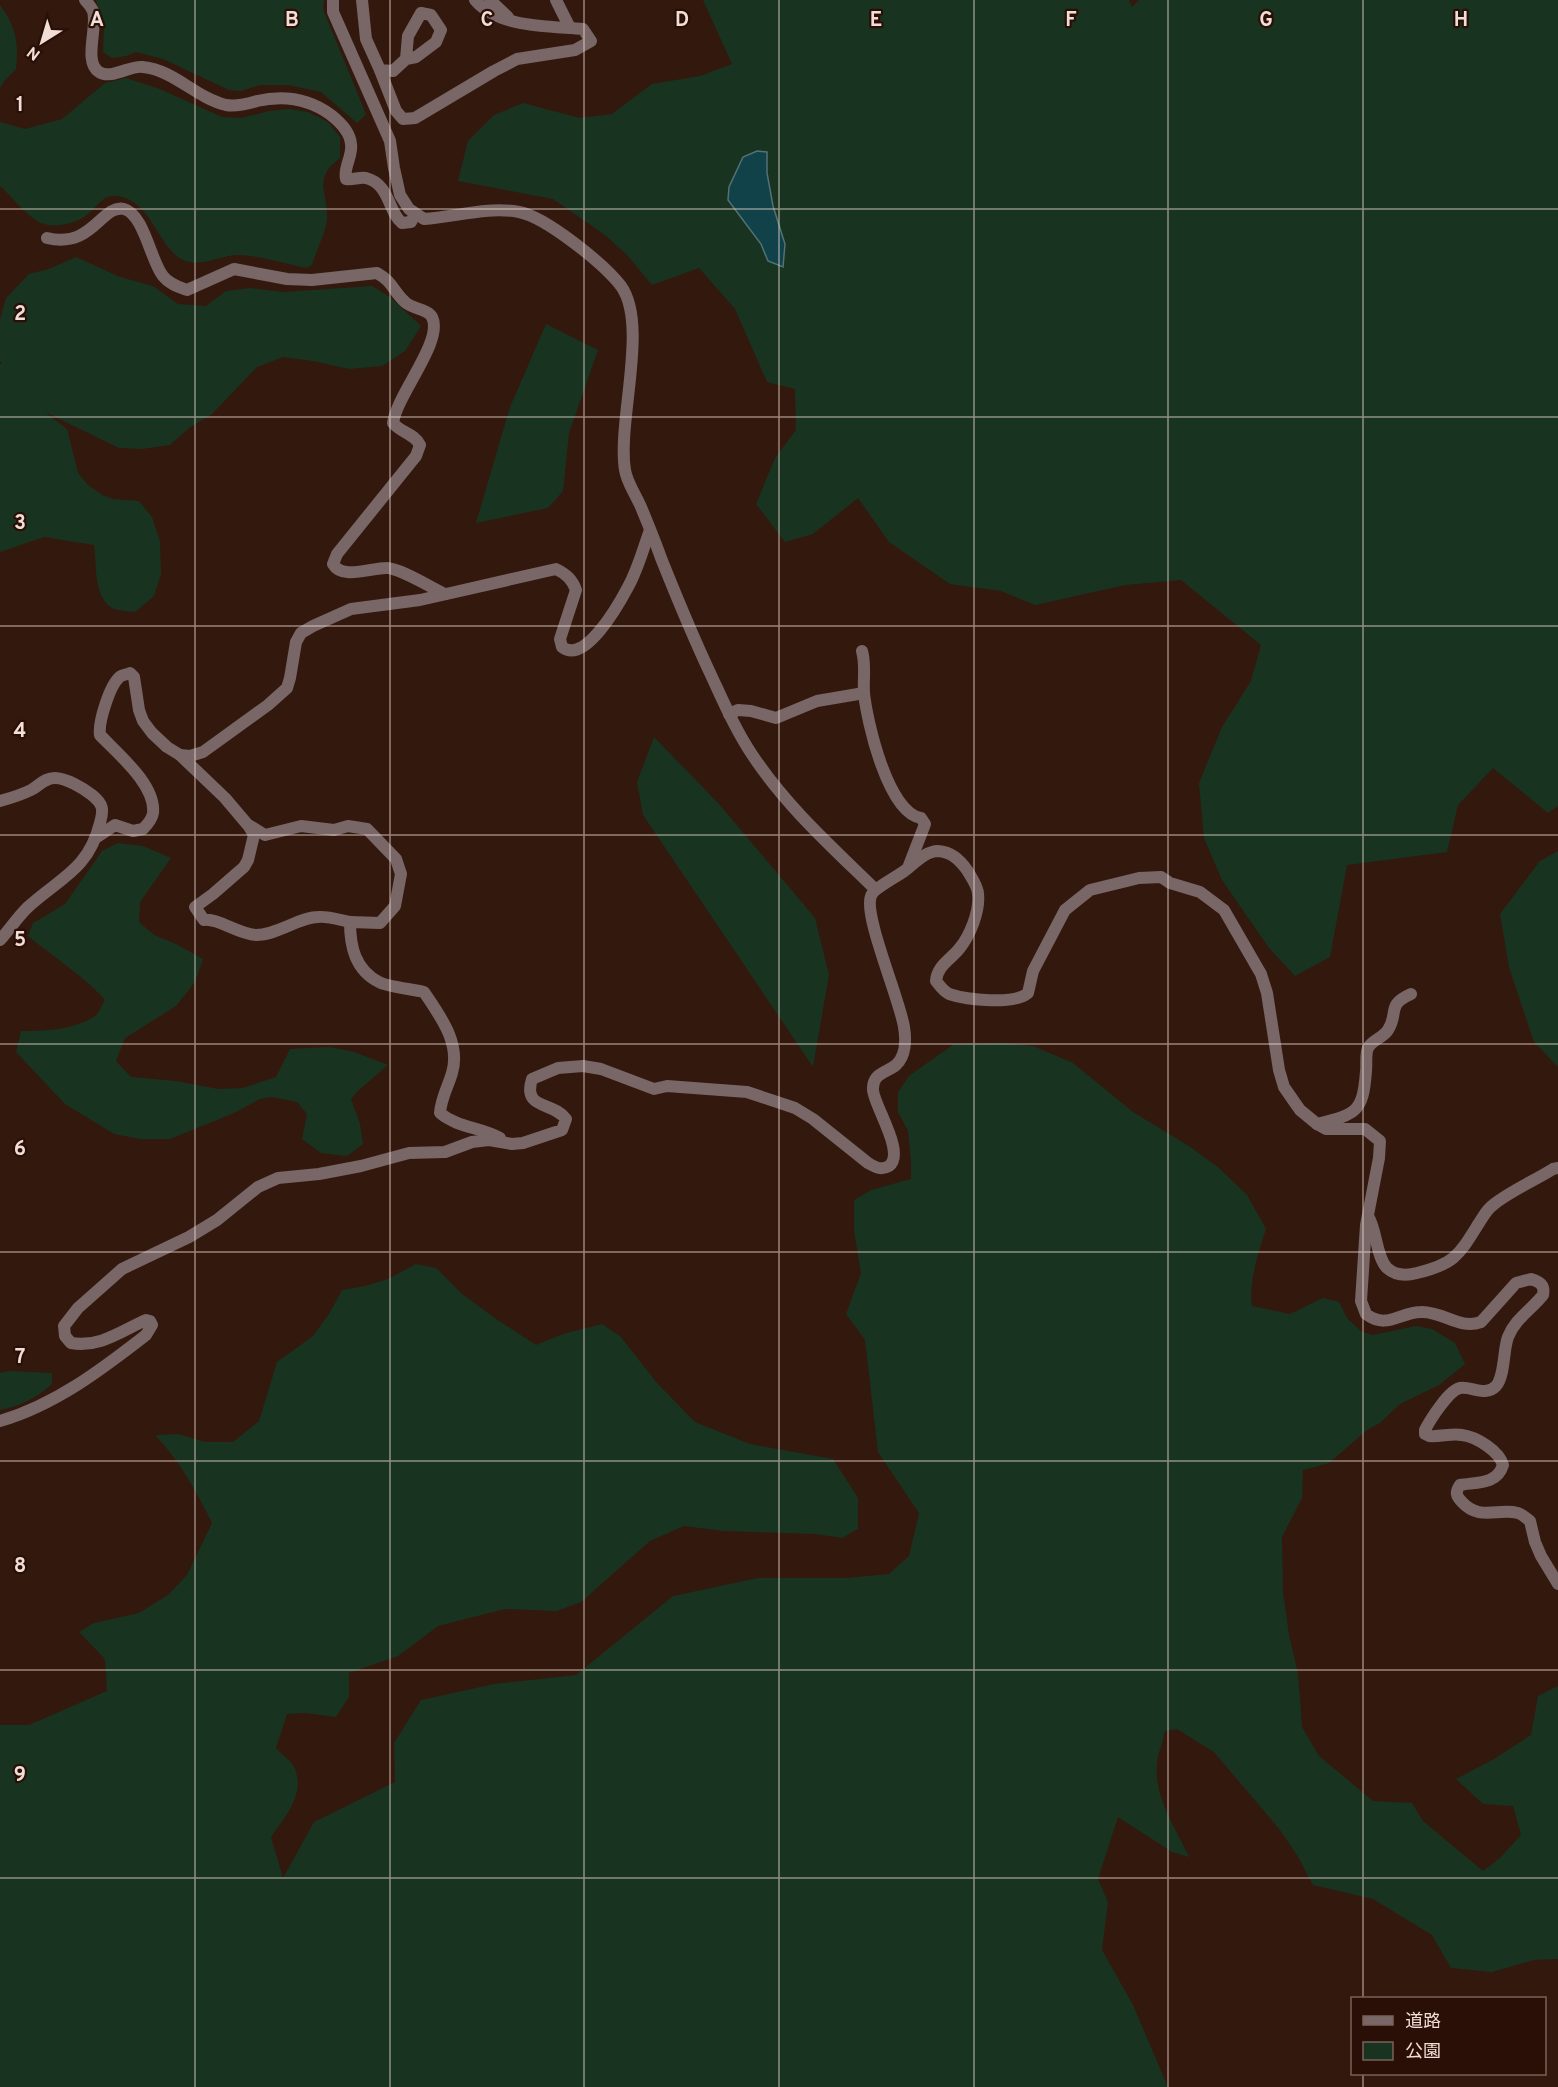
<svg xmlns="http://www.w3.org/2000/svg" width="1558" height="2087" font-family="Overpass,'Noto Sans JP',sans-serif">
<style>
.green{fill:#183420}
.water{fill:#11424a;stroke:#547174;stroke-width:1.5}
.lines{fill:none;stroke-linecap:round;stroke-linejoin:round}
.minor{stroke:#796666;stroke-width:12}
.grid{fill:none;stroke:#f1ded6;stroke-width:1.5;stroke-opacity:0.55}
.grid-label{font-size:20px;text-anchor:middle;font-weight:bold;fill:#f1ded6;stroke:#290f05;stroke-width:4.5;stroke-linejoin:round;paint-order:stroke}
</style>
<rect width="100%" height="100%" fill="#33180d"/>
<!-- green -->
<g class="green">
<path d="M96,0H324L323,9L366,114L357,123L321,92L288,85H260L241,91L229,90L163,59L136,52L126,56L112,58L103,52L104,27Z"/>
<path d="M703,0H1129L1132,7L1139,0H1558V806L1548,813L1493,768L1458,805L1447,852L1347,865L1330,957L1295,976L1269,948L1222,880L1204,838L1199,783L1222,727L1251,681L1261,645L1181,580L1125,585L1035,605L1001,591L950,584L889,542L858,498L813,534L785,542L756,504L775,458L796,430L795,389L767,382L735,309L699,268L652,285L627,255L605,235L553,199L458,181L468,141L494,115L523,103L580,118L612,114L652,84L700,76L732,64Z"/>
<path d="M0,5C16,28 19,41 16,69L4,81L0,88Z"/>
<path d="M126,78L160,89L222,117L242,118L269,111L289,109L308,112L328,122L340,137V158C312,179 328,191 327,219C326,231 316,252 312,265L306,268C287,264 257,255 238,255C219,255 200,269 181,259C158,246 151,201 118,196C103,194 98,206 88,214C76,224 51,230 37,221C23,212 12,197 0,186V122L25,129L62,119L105,83Z"/>
<path d="M76,257L120,277L153,286L178,304L206,306L226,291L250,288L284,292L372,286L390,297L421,326L405,351L382,366L349,369L313,361L283,357L257,367L212,414L189,428L170,445L142,449L119,448L45,412L67,429L78,473L88,485L102,495L113,499L139,501L152,517L160,541L161,574L154,596L135,612C128,611 118,611 112,608C93,596 97,564 94,545L44,537L0,552V364H2L0,361V319L6,298L29,274L49,269Z"/>
<path d="M546,324L598,350L569,433L563,491L548,508L476,523L510,407Z"/>
<path d="M654,737L719,804L815,918L829,975L813,1067L643,815L637,782Z"/>
<path d="M118,843L143,846L171,858L140,902L139,922L154,935L176,944L203,959L195,982L176,1006L125,1038L116,1061L131,1077L176,1081L218,1089L243,1088L276,1077L290,1049L330,1047L354,1052L388,1065L359,1090L351,1099L360,1124L363,1144L347,1156L321,1153L302,1139L307,1114L297,1102L272,1097L260,1099L234,1113L170,1139H140L114,1134L65,1104L16,1052L21,1031C44,1031 75,1030 95,1016C99,1013 102,1005 105,1000C83,975 54,958 28,936L33,923L65,904L102,851Z"/>
<path d="M1558,851V1067L1534,1042L1509,967L1500,914L1540,861Z"/>
<path d="M1003,1043L1033,1046L1073,1063L1133,1112L1189,1146L1219,1168L1247,1195L1266,1229C1258,1254 1249,1279 1252,1306L1290,1314L1323,1298L1339,1302L1347,1318L1362,1332L1373,1335L1416,1326L1432,1329L1455,1343L1465,1364L1439,1385L1400,1404L1380,1423L1367,1430L1329,1463L1303,1470L1302,1498L1282,1537L1283,1592L1289,1635L1298,1674L1302,1727L1319,1756L1373,1801L1412,1803L1423,1821L1483,1871L1500,1858L1521,1835L1513,1806L1483,1804L1456,1779L1494,1759L1531,1735L1538,1696L1558,1686V1959L1534,1960L1492,1972L1451,1968L1432,1935L1373,1899L1313,1885L1297,1855L1280,1830L1214,1752L1177,1729L1165,1731C1163,1742 1158,1753 1157,1763C1153,1795 1176,1829 1189,1857L1172,1852L1118,1817L1098,1879L1108,1902L1102,1950L1133,2005L1168,2087H0V1725H29L107,1691L105,1659L79,1632L94,1623L139,1613L168,1595L187,1575L212,1523C196,1491 180,1461 155,1435L178,1434L205,1442H233L259,1421L277,1362L313,1336L329,1314L342,1290L365,1286L388,1279L416,1264L436,1268L461,1293L496,1319L536,1345L563,1334L602,1324L620,1336L657,1383L695,1422L750,1444L833,1459L858,1498V1529L842,1538L815,1534L724,1531L684,1526L650,1541L581,1602L557,1611L505,1609L438,1626L398,1656L349,1673V1697L336,1717L305,1713L287,1714L276,1748C281,1754 292,1761 295,1769C305,1795 285,1817 271,1837L283,1878L314,1822L395,1782L394,1743L421,1700L494,1684L576,1675L673,1596L758,1578H847L889,1574L909,1556L919,1513L878,1452L865,1340L846,1314L861,1273L854,1231V1200L871,1190L911,1179V1161L908,1131L898,1112V1092L909,1076L954,1044Z"/>
<path d="M9,1371L52,1373V1384C38,1397 18,1407 0,1410V1373Z"/>
</g>
<!-- water -->
<path class="water" d="M757,151L767,152V173L773,206L785,244L783,267L768,261L761,244L728,200L729,187L743,157Z"/>
<g class="lines">
<!-- minor -->
<g class="minor">
<path d="M85,0C88,3 91,7 93,11C98,27 83,62 99,72C111,80 130,65 143,67C174,70 196,98 226,105C236,107 247,104 257,101C284,95 308,98 331,115C340,122 350,132 351,144C353,156 343,168 346,179C353,180 359,177 366,178C390,184 388,212 402,223L411,222L415,214"/>
<path d="M333,0V12L390,141L394,168L400,195L409,209L424,219C455,217 488,206 519,212C546,217 604,264 621,286C649,325 617,422 625,470C627,483 636,495 641,507C648,524 655,541 661,558C677,598 693,637 711,675C724,703 736,731 753,756C787,807 832,847 875,889"/>
<path d="M362,0L366,39L380,70L393,71L406,59L416,57L436,42L441,30L431,15L421,13L408,36L406,59"/>
<path d="M490,0L508,17"/>
<path d="M556,0L570,28"/>
<path d="M380,70L396,111L403,119L415,118L494,71L517,59L575,50L591,41L583,29C549,26 498,28 475,0"/>
<path d="M47,238C93,249 101,204 124,209C144,214 151,262 163,276C169,284 179,287 187,290L234,269L287,279L312,280L377,273C393,282 393,291 405,302C412,309 428,309 432,317C444,341 397,394 393,423C401,433 414,433 420,445L416,456L337,554L333,564C342,580 371,568 386,568C398,567 432,588 445,594"/>
<path d="M862,651C866,665 863,679 864,693C867,722 888,813 921,818L925,824L908,868"/>
<path d="M729,714L738,710L751,711L776,718L817,701L864,693"/>
<path d="M180,755L225,798L247,824L265,835L301,826L334,830L348,826L367,829L396,859L401,874L395,906L380,923L350,922C350,946 355,970 379,982C388,987 412,989 424,992C440,1016 461,1043 452,1073C448,1087 441,1098 440,1113C458,1128 481,1127 500,1138"/>
<path d="M0,801C11,798 21,795 31,790C39,786 44,778 55,778C66,778 83,788 92,795C103,804 104,809 100,823C88,871 59,878 27,908C17,918 9,930 0,940"/>
<path d="M248,825L254,835L248,860L244,867L213,894L195,907L204,920C219,918 237,934 256,935C278,935 299,917 318,917C328,916 340,920 350,922"/>
<path d="M97,837L115,825L133,831L143,829C147,825 152,820 153,813C156,785 118,754 100,735C98,723 110,683 121,676C122,675 129,674 130,673L134,677L139,710L143,721L152,733L167,747L180,755L190,756L203,752L268,705L287,688L290,678L296,642L301,633L313,626L351,609L420,600L556,569C566,574 572,579 576,590L560,639L562,647C585,665 619,604 628,587C638,569 643,549 650,530"/>
<path d="M1317,1124C1356,1114 1363,1113 1366,1071C1367,1064 1365,1055 1368,1048C1372,1040 1383,1038 1388,1030C1399,1013 1386,1005 1411,994"/>
<path d="M1368,1216C1377,1230 1376,1257 1387,1268C1396,1276 1406,1276 1417,1273C1455,1264 1459,1255 1479,1223C1483,1217 1487,1209 1493,1205C1510,1191 1534,1181 1553,1169L1558,1168"/>
<path d="M0,1421C55,1405 101,1370 146,1335L152,1325L150,1321L146,1320C121,1331 100,1348 71,1343L65,1336L64,1326L78,1308L122,1269L189,1237L217,1220L258,1187L278,1178L319,1174L361,1166L409,1153L445,1152L472,1142L489,1140L512,1144L523,1143L562,1130L566,1119C553,1101 522,1110 532,1079L558,1068L583,1066L601,1069L654,1089L667,1086L747,1092L795,1108L813,1119L868,1163C875,1167 881,1171 889,1166C906,1153 874,1106 873,1090C872,1073 886,1073 896,1065C906,1056 906,1039 904,1027C900,1000 863,915 871,896C873,889 896,877 903,872C913,865 925,851 938,851C951,852 959,859 967,870C971,877 978,886 978,894C980,911 970,936 959,949C950,960 937,966 936,981C940,986 943,991 949,994C967,1000 1014,1005 1028,993L1033,971L1065,910L1090,890L1139,878L1161,877L1170,883L1200,892L1224,910L1261,974L1267,993L1279,1070L1284,1087L1293,1100L1300,1110L1317,1124L1326,1129H1365L1380,1141L1379,1158L1366,1225L1361,1301L1366,1314C1387,1330 1400,1312 1421,1312C1443,1311 1459,1330 1481,1322L1516,1283L1531,1279C1540,1282 1545,1285 1543,1295C1531,1310 1515,1319 1508,1337C1503,1350 1505,1376 1496,1386C1486,1397 1471,1386 1460,1388C1449,1390 1430,1420 1425,1430V1434L1429,1436C1440,1437 1452,1433 1462,1435C1477,1437 1499,1451 1503,1465C1497,1485 1476,1482 1460,1485C1455,1492 1456,1496 1462,1502C1479,1521 1498,1508 1518,1513C1522,1514 1526,1518 1530,1521L1535,1542L1541,1556L1558,1584"/>
</g>
</g>
<!-- grid -->
<path class="grid" d="M195,0V2087M390,0V2087M584,0V2087M779,0V2087M974,0V2087M1168,0V2087M1363,0V1998M0,209H1558M0,417H1558M0,626H1558M0,835H1558M0,1044H1558M0,1252H1558M0,1461H1558M0,1670H1558M0,1878H1558M1363,2074V2087"/>
<g class="grid-label">
<text x="97" y="26">A</text>
<text x="292" y="26">B</text>
<text x="487" y="26">C</text>
<text x="682" y="26">D</text>
<text x="876" y="26">E</text>
<text x="1071" y="26">F</text>
<text x="1266" y="26">G</text>
<text x="1461" y="26">H</text>
<text x="20" y="111">1</text>
<text x="20" y="320">2</text>
<text x="20" y="529">3</text>
<text x="20" y="737">4</text>
<text x="20" y="946">5</text>
<text x="20" y="1155">6</text>
<text x="20" y="1363">7</text>
<text x="20" y="1572">8</text>
<text x="20" y="1781">9</text>
</g>
<!-- legend -->
<rect x="1351" y="1997" width="195" height="78" fill="#290f05" stroke="#796259" stroke-width="1.5"/>
<rect x="1363" y="2016" width="30" height="9" fill="#796666" stroke="#796259" stroke-width="1.5"/>
<text x="1405" y="2027" font-size="18" fill="#f1ded6">道路</text>
<rect x="1363" y="2042" width="30" height="18" fill="#183420" stroke="#796259" stroke-width="1.5"/>
<text x="1405" y="2057" font-size="18" fill="#f1ded6">公園</text>
<!-- north arrow -->
<g transform="translate(42 42) rotate(217)" stroke="#290f05" stroke-width="4.5" paint-order="stroke">
<path d="M0-4.5L10 22L0 15L-10 22Z" fill="#f1ded6"/>
<text y="-9" font-size="16" font-weight="bold" text-anchor="middle" fill="#f1ded6">N</text>
</g>
</svg>
